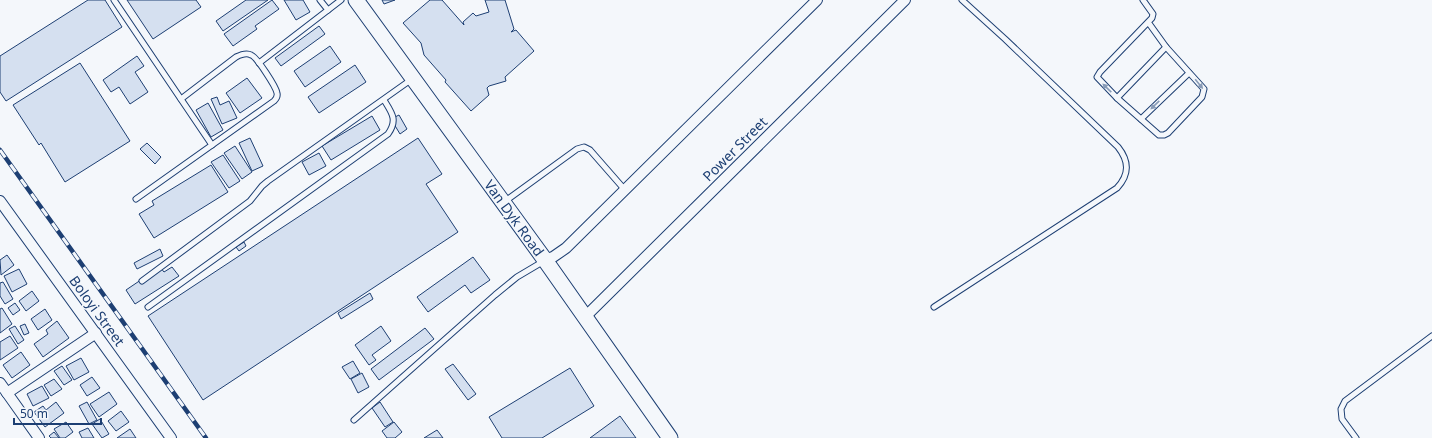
<svg xmlns="http://www.w3.org/2000/svg" width="1432" height="438" font-family="'Noto Sans',sans-serif">
<style>
.building{fill:#d5e0f0;stroke:#1d3f73}
.lines{fill:none;stroke-linecap:round;stroke-linejoin:round}
.lane-casing{stroke:#1d3f73;stroke-width:7}
.street-casing{stroke:#1d3f73;stroke-width:12}
.secondary-casing{stroke:#1d3f73;stroke-width:17}
.lane{stroke:#f4f7fb;stroke-width:5}
.street{stroke:#f4f7fb;stroke-width:10}
.secondary{stroke:#f4f7fb;stroke-width:15}
.rail-casing{stroke:#1d3f73;stroke-width:4.5}
.rail{stroke:#f4f7fb;stroke-width:3;stroke-dasharray:9;stroke-linecap:butt}
.oneway{fill:#889bb7}
.labels{text-anchor:middle;stroke-width:3;stroke-linejoin:round;paint-order:stroke}
.street-label{font-size:14px;fill:#1d3f73;stroke:#f4f7fb}
</style>
<rect width="100%" height="100%" fill="#f4f7fb"/>
<!-- building -->
<g class="building">
<path d="M88,0H105L122,27L6,101L0,92V56Z"/>
<path d="M127,0H196L201,7L153,39Z"/>
<path d="M246,0H268L223,31L216,21Z"/>
<path d="M272,0L279,9L255,26L257,29L233,46L224,34Z"/>
<path d="M284,0H303L310,12L296,20Z"/>
<path d="M382,0H395L384,4Z"/>
<path d="M430,0H442L464,25L463,22L473,13L476,16L489,12L485,0H505L514,29L511,32L516,30L534,51L505,77L506,81L489,86L487,88L489,95L471,111L445,82L446,80L424,55L421,43L403,23Z"/>
<path d="M319,26L325,34L281,66L275,58Z"/>
<path d="M330,46L341,62L305,87L294,71Z"/>
<path d="M137,56L144,66L135,72L148,92L130,104L119,87L111,92L103,80Z"/>
<path d="M80,63L130,141L65,182L41,143L39,145L13,105Z"/>
<path d="M355,65L366,82L319,113L308,97Z"/>
<path d="M247,78L262,98L240,113L226,93Z"/>
<path d="M217,97L220,105L229,101L237,118L222,124L211,99Z"/>
<path d="M208,103L223,130L211,137L196,110Z"/>
<path d="M399,115L407,129L400,134L391,119Z"/>
<path d="M372,116L380,130L331,160L322,146Z"/>
<path d="M250,138L263,166L252,171L239,143Z"/>
<path d="M418,138L442,174L426,184L458,232L203,400L148,316Z"/>
<path d="M147,143L161,157L155,164L140,149Z"/>
<path d="M235,146L252,172L242,179L224,153Z"/>
<path d="M319,153L326,166L309,175L302,162Z"/>
<path d="M223,155L240,181L229,188L211,162Z"/>
<path d="M211,165L228,192L154,238L139,214L154,205L152,201Z"/>
<path d="M244,242L246,246L239,251L236,247Z"/>
<path d="M160,249L163,256L137,269L134,263Z"/>
<path d="M7,255L14,265L1,275L0,260Z"/>
<path d="M473,257L490,280L471,293L465,285L428,312L417,297Z"/>
<path d="M160,267L164,272L172,267L179,276L135,304L126,290Z"/>
<path d="M19,269L27,284L12,292L4,276Z"/>
<path d="M3,282L13,299L5,304L0,296V283Z"/>
<path d="M32,291L39,301L26,311L19,301Z"/>
<path d="M370,293L373,299L341,319L338,313Z"/>
<path d="M15,303L20,310L13,315L8,308Z"/>
<path d="M2,308L12,324L0,333V309Z"/>
<path d="M45,309L52,320L38,330L31,319Z"/>
<path d="M57,321L69,338L43,357L34,344L48,334L46,330Z"/>
<path d="M25,324L29,333L24,335L20,326Z"/>
<path d="M15,326L24,340L18,344L9,329Z"/>
<path d="M381,326L391,341L372,355L376,360L369,365L355,345Z"/>
<path d="M425,328L434,339L379,380L371,369Z"/>
<path d="M10,336L18,348L0,360V342Z"/>
<path d="M21,352L30,365L12,378L3,365Z"/>
<path d="M81,358L89,372L74,380L66,366Z"/>
<path d="M353,361L360,373L350,379L342,367Z"/>
<path d="M453,364L476,394L468,400L445,369Z"/>
<path d="M62,366L72,380L64,385L54,371Z"/>
<path d="M570,368L594,406L542,438H502L489,417Z"/>
<path d="M362,373L369,387L358,393L351,379Z"/>
<path d="M92,377L100,388L87,396L80,385Z"/>
<path d="M54,379L62,389L51,396L44,385Z"/>
<path d="M42,386L49,398L33,406L27,394Z"/>
<path d="M109,392L117,404L99,417L90,404Z"/>
<path d="M56,402L64,413L45,427L34,412L43,406L46,410Z"/>
<path d="M87,402L97,420L89,424L79,406Z"/>
<path d="M380,402L393,422L385,427L372,408Z"/>
<path d="M121,411L129,422L116,431L108,421Z"/>
<path d="M620,416L636,438H590Z"/>
<path d="M100,419L109,434L102,438L92,424Z"/>
<path d="M66,422L73,432L65,438H60L54,429Z"/>
<path d="M394,422L402,432L395,438H387L382,431Z"/>
<path d="M88,428L94,438H82L79,432Z"/>
<path d="M130,429L136,438H117Z"/>
<path d="M437,430L443,438H424Z"/>
<path d="M54,432L59,438H51L49,436Z"/>
</g>
<g class="lines">
<defs>
<g id="lane">
<path d="M114,0L212,145"/>
<path d="M320,0L328,10"/>
<path d="M1143,0L1153,14L1152,18L1100,72L1097,77L1117,98L1159,135H1164L1168,133L1202,97L1204,89L1166,47L1148,22"/>
<path d="M259,63L341,0"/>
<path d="M1117,98L1166,47"/>
<path d="M1141,119L1189,73"/>
<path d="M136,199L274,101C276,99 278,97 277,93C276,87 257,57 251,55C246,52 240,55 236,57L181,99"/>
<path d="M504,202L577,149L584,147L590,150L625,190"/>
<path d="M142,281L250,201L262,186L268,181L412,79"/>
<path d="M148,307L388,134C398,120 392,113 384,100"/>
<path d="M934,307L1117,188C1130,174 1129,161 1118,147L1005,39L962,0"/>
<path d="M354,420L495,295L517,277L544,261"/>
<path d="M1356,438L1342,419L1341,409L1345,401L1432,336"/>
</g>
<g id="street">
<path d="M0,201L171,438"/>
<path d="M545,260L553,257L566,248L817,0"/>
<path d="M584,318L905,0"/>
<path d="M0,383L39,438"/>
<path d="M7,393L96,333"/>
</g>
<path id="secondary" d="M356,0L545,260L670,438"/>
</defs>
<!-- lane casing -->
<use href="#lane" class="lane-casing"/>
<!-- street casing -->
<use href="#street" class="street-casing"/>
<!-- secondary casing -->
<use href="#secondary" class="secondary-casing"/>
<!-- lane -->
<use href="#lane" class="lane"/>
<!-- street -->
<use href="#street" class="street"/>
<!-- secondary -->
<use href="#secondary" class="secondary"/>
<defs>
<path id="rail" d="M0,150L206,438"/>
</defs>
<!-- rail casing -->
<use href="#rail" class="rail-casing"/>
<!-- rail -->
<use href="#rail" class="rail"/>
</g>
<!-- one-way arrows -->
<defs><path id="oneway-solid" d="M-6-.8H1V-3.2L6.5 0L1 3.2V.8H-6Z"/></defs>
<g class="oneway">
<use href="#oneway-solid" transform="translate(1199 84) rotate(51)"/>
<use href="#oneway-solid" transform="translate(1107 88) rotate(-136)"/>
<use href="#oneway-solid" transform="translate(1155 105) rotate(136)"/>
</g>
<g class="labels">
<!-- street labels -->
<g class="street-label">
<text transform="translate(735 149) rotate(-45)" y="5">Power Street</text>
<text transform="translate(514 218) rotate(54)" y="5">Van Dyk Road</text>
<text transform="translate(97 311) rotate(54)" y="5">Boloyi Street</text>
</g>
</g>
<!-- scale -->
<path d="M14 418v6h87v-6" fill="none" stroke="#1d3f73" stroke-width="2"/>
<text x="20" y="418" font-size="12" fill="#1d3f73" stroke="#f4f7fb" stroke-width="3" paint-order="stroke">50 m</text>
</svg>
